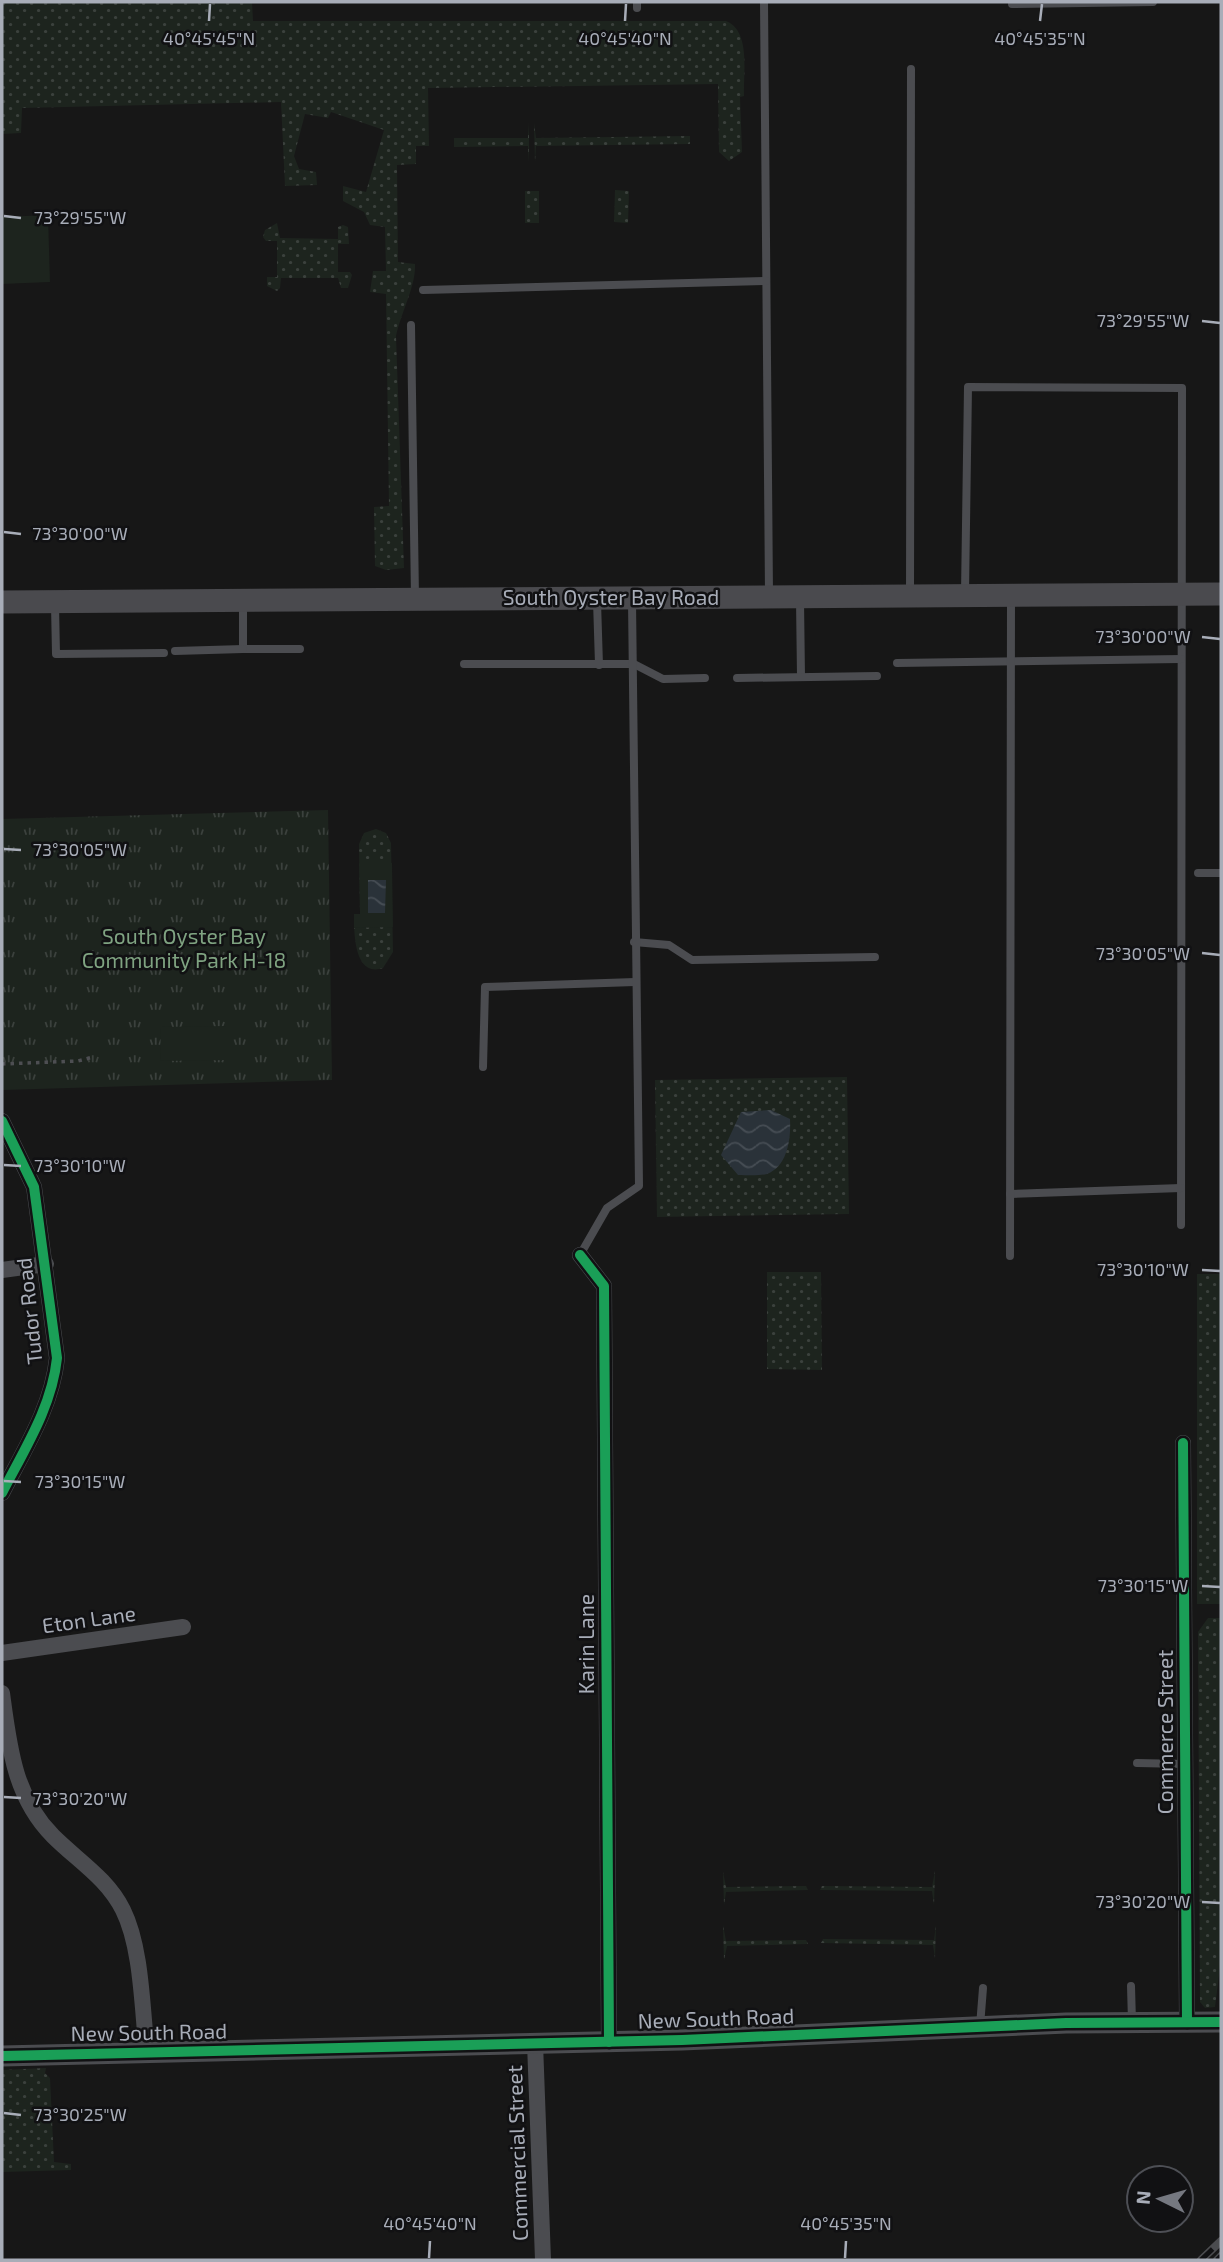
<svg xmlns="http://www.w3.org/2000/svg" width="1223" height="2262" font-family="'Exo 2',sans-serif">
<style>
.grass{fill:url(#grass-dots)}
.park{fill:url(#park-tufts)}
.pitch{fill:#1d241e}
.water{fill:url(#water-waves)}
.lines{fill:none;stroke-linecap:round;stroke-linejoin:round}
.path{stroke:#4d4e52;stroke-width:3.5;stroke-dasharray:3.5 5;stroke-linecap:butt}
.service{stroke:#4b4c50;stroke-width:8}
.minor{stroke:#4b4c50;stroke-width:16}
.tertiary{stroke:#4b4c50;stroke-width:21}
.secondary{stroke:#4a4a4e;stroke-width:23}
.rail-casing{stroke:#4b4c4f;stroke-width:8}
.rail{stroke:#111113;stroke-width:5;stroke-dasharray:16;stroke-linecap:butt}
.cycleway-casing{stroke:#111113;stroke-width:15}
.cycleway{stroke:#1a9f57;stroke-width:10}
.ticks{fill:none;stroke:#a8adb8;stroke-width:2.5}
.labels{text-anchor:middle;stroke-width:5;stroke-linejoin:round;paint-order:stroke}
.street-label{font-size:21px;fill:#a8adb8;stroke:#111113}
.park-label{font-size:21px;fill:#7fa381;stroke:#111113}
.ticks-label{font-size:18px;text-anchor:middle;fill:#a8adb8;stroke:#111113;stroke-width:5;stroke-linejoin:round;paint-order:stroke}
</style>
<defs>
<pattern id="grass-dots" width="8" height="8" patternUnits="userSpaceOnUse" patternTransform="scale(1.75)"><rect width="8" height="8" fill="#1d241e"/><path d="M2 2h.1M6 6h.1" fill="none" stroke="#3b413d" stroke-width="1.8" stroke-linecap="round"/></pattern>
<pattern id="park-tufts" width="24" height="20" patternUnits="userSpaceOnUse" patternTransform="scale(1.75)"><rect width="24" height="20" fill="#1d241e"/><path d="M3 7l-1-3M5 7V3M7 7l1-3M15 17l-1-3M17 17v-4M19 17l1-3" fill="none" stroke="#3b413d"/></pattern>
<pattern id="water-waves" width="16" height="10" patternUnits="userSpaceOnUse" patternTransform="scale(1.75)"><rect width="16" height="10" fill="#2a3239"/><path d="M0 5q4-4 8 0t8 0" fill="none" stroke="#464d54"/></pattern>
</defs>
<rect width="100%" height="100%" fill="#171717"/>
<!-- grass -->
<g class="grass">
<path d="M2,2H252L253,21H726C751,31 743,73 744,96L740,97L742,152L729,161L719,152L718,84L428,88L429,146H416V164L397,165L398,262L415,264C416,286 401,312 396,336L404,568L386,570L375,566L374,507L389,506L386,294L370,292L373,271H386L385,227L370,225L364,212L343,201V186L366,192L384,130L331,112L328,118L305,114L294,156L299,169L316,172L317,185L285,186L281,102L22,108L21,133L2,134Z"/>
<path d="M529,123V162L528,146L454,147V138H528Z"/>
<path d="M534,123L536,138L690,136V144L536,146L535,162Z"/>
<path d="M615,190L629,191L628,223L614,222Z"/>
<rect x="525" y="191" width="14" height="32"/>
<path d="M277,223L280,238L338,239V227L343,225L348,227L349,244H338V272H350L352,275L348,288H341L338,278H281L280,288L277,291L267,286V277H277V241H266L263,237L265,230Z"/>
<path d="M376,829L386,833L391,843L393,952L383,968C354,978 354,933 354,914H360L359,844L364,833Z"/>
<path d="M847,1077L849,1214L657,1217L655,1080Z"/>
<path d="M767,1272H821L822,1370L767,1369Z"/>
<rect x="1197" y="1274" width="24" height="330"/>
<path d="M1208,1618H1221V1959L1215,2007L1205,2008L1200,2002L1198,1632Z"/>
<path d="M935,1871L934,1905L932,1891L820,1890L822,1886L932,1887Z"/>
<path d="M723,1872L726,1887L806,1886L808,1890L726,1892L724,1905Z"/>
<path d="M723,1925L726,1941L806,1940L808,1944L727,1946L724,1960Z"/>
<path d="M936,1925L935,1958L933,1945L821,1943L823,1939L934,1940Z"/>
<path d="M46,2068L45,2073L50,2078L54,2162L71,2164V2170L2,2172V2070Z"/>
</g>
<!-- park -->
<path class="park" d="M328,810L332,1080L2,1090V819Z"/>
<!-- pitch -->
<g class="pitch">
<path d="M48,215L50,282L2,284V217Z"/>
<path d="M359,863H392L393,927L354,928V914H360Z"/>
<path d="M226,1026V1060L160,1061L161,1027Z"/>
</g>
<!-- water -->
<g class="water">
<path d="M368,880H386L385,913H368Z"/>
<path d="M771,1110L790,1119C791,1138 788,1166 767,1174C759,1176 746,1175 738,1175L721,1155L741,1112Z"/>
</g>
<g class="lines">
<!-- path -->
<path class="path" d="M2,1064L78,1061L93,1057"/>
<!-- service -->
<g class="service">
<path d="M637,2V8"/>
<path d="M764,2L769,594"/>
<path d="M1012,4L1153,2"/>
<path d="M423,290L766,281"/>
<path d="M411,325L415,598"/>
<path d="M965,593L968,387L1182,388L1181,1225"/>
<path d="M910,595L911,69"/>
<path d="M800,600L801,677"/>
<path d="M597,601L599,665"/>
<path d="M243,604V649H300"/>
<path d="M55,605L56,654L164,653"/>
<path d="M175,651L243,649"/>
<path d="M897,663L1181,659"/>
<path d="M464,664H634L663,679L705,678"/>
<path d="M737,678L877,676"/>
<path d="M1198,873H1221"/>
<path d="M634,942L669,945L692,960L875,957"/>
<path d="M483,1067L485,987L635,982"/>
<path d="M1010,1194L1181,1188"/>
<path d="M580,1255L607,1208L639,1186L632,601"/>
<path d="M1010,1256L1011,597"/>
<path d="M1137,1763L1185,1764"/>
<path d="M1131,1986L1132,2022"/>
<path d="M980,2026L983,1988"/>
</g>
<!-- minor -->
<g class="minor">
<path d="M2,1121L34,1187L57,1358C52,1407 24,1450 2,1493"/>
<path d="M580,1255L604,1286L609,2042"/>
<path d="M2,1270L46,1264"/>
<path d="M1183,1443L1187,2022"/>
<path d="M2,1653L183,1627"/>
<path d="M2,1693C9,1745 14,1797 53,1836C78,1861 107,1878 123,1910C142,1948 142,2010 147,2053"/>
<path d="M535,2043L543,2260"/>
</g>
<!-- tertiary -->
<path class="tertiary" d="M2,2056L682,2040L1066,2023L1221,2022"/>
<!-- secondary -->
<path class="secondary" d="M2,602L1221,594"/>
<defs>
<g id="rail">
<path d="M1201,2260L1221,2241"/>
<path d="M1217,2260L1221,2256"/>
</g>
</defs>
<!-- rail casing -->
<use href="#rail" class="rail-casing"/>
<!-- rail -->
<use href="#rail" class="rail"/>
<defs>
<g id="cycleway">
<path d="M2,1121L34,1187L57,1358C52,1407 24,1450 2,1493"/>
<path d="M580,1255L604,1286L609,2042"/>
<path d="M1183,1443L1187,2022"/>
<path d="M2,2056L682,2040L1066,2023L1221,2022"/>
</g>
</defs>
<!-- cycleway casing -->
<use href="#cycleway" class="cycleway-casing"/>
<!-- cycleway -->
<use href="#cycleway" class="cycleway"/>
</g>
<!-- ticks -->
<path class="ticks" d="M209,21L210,4M625,21L626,4M1040,21L1042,4M4,216L21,218M1202,321L1220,323M4,532L21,534M1202,637L1220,639M4,849L21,850M1202,953L1220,955M4,1165L21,1166M1202,1270L1220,1271M4,1481L21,1482M1202,1586L1220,1587M4,1797L21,1798M1202,1902L1220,1903M4,2113L21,2115M429,2258L430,2241M845,2258L846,2241"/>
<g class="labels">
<!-- street labels -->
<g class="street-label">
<text x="611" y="605">South Oyster Bay Road</text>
<text transform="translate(30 1311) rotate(-96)" y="7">Tudor Road</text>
<text transform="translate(89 1620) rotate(-8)" y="7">Eton Lane</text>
<text transform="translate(587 1644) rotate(-90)" y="7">Karin Lane</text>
<text transform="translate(1166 1732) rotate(-90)" y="7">Commerce Street</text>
<text transform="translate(716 2019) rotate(-2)" y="7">New South Road</text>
<text transform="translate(149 2033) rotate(-1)" y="7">New South Road</text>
<text transform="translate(518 2153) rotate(-92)" y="7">Commercial Street</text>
</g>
<!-- park labels -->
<g class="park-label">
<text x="184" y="944">South Oyster Bay<tspan x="184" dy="24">Community Park H-18</tspan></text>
</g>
</g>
<g class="ticks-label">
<text x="209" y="45">40°45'45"N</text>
<text x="625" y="45">40°45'40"N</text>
<text x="1040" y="45">40°45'35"N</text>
<text x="80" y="224">73°29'55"W</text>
<text x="1143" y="327">73°29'55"W</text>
<text x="80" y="540">73°30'00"W</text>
<text x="1143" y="643">73°30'00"W</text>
<text x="80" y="856">73°30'05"W</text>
<text x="1143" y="960">73°30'05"W</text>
<text x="80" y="1172">73°30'10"W</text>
<text x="1143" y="1276">73°30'10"W</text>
<text x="80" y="1488">73°30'15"W</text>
<text x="1143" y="1592">73°30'15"W</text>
<text x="80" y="1805">73°30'20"W</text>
<text x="1143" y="1908">73°30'20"W</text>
<text x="80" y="2121">73°30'25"W</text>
<text x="430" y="2230">40°45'40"N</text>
<text x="846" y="2230">40°45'35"N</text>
</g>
<!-- border -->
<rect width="1223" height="2262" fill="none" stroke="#a8adb8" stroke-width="7"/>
<!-- north arrow -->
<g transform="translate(1160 2199) rotate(275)"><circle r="33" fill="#111113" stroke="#4d4f55" stroke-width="2"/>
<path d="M0-5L12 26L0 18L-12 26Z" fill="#757880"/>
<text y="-10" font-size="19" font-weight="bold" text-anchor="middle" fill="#a8adb8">N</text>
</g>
</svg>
